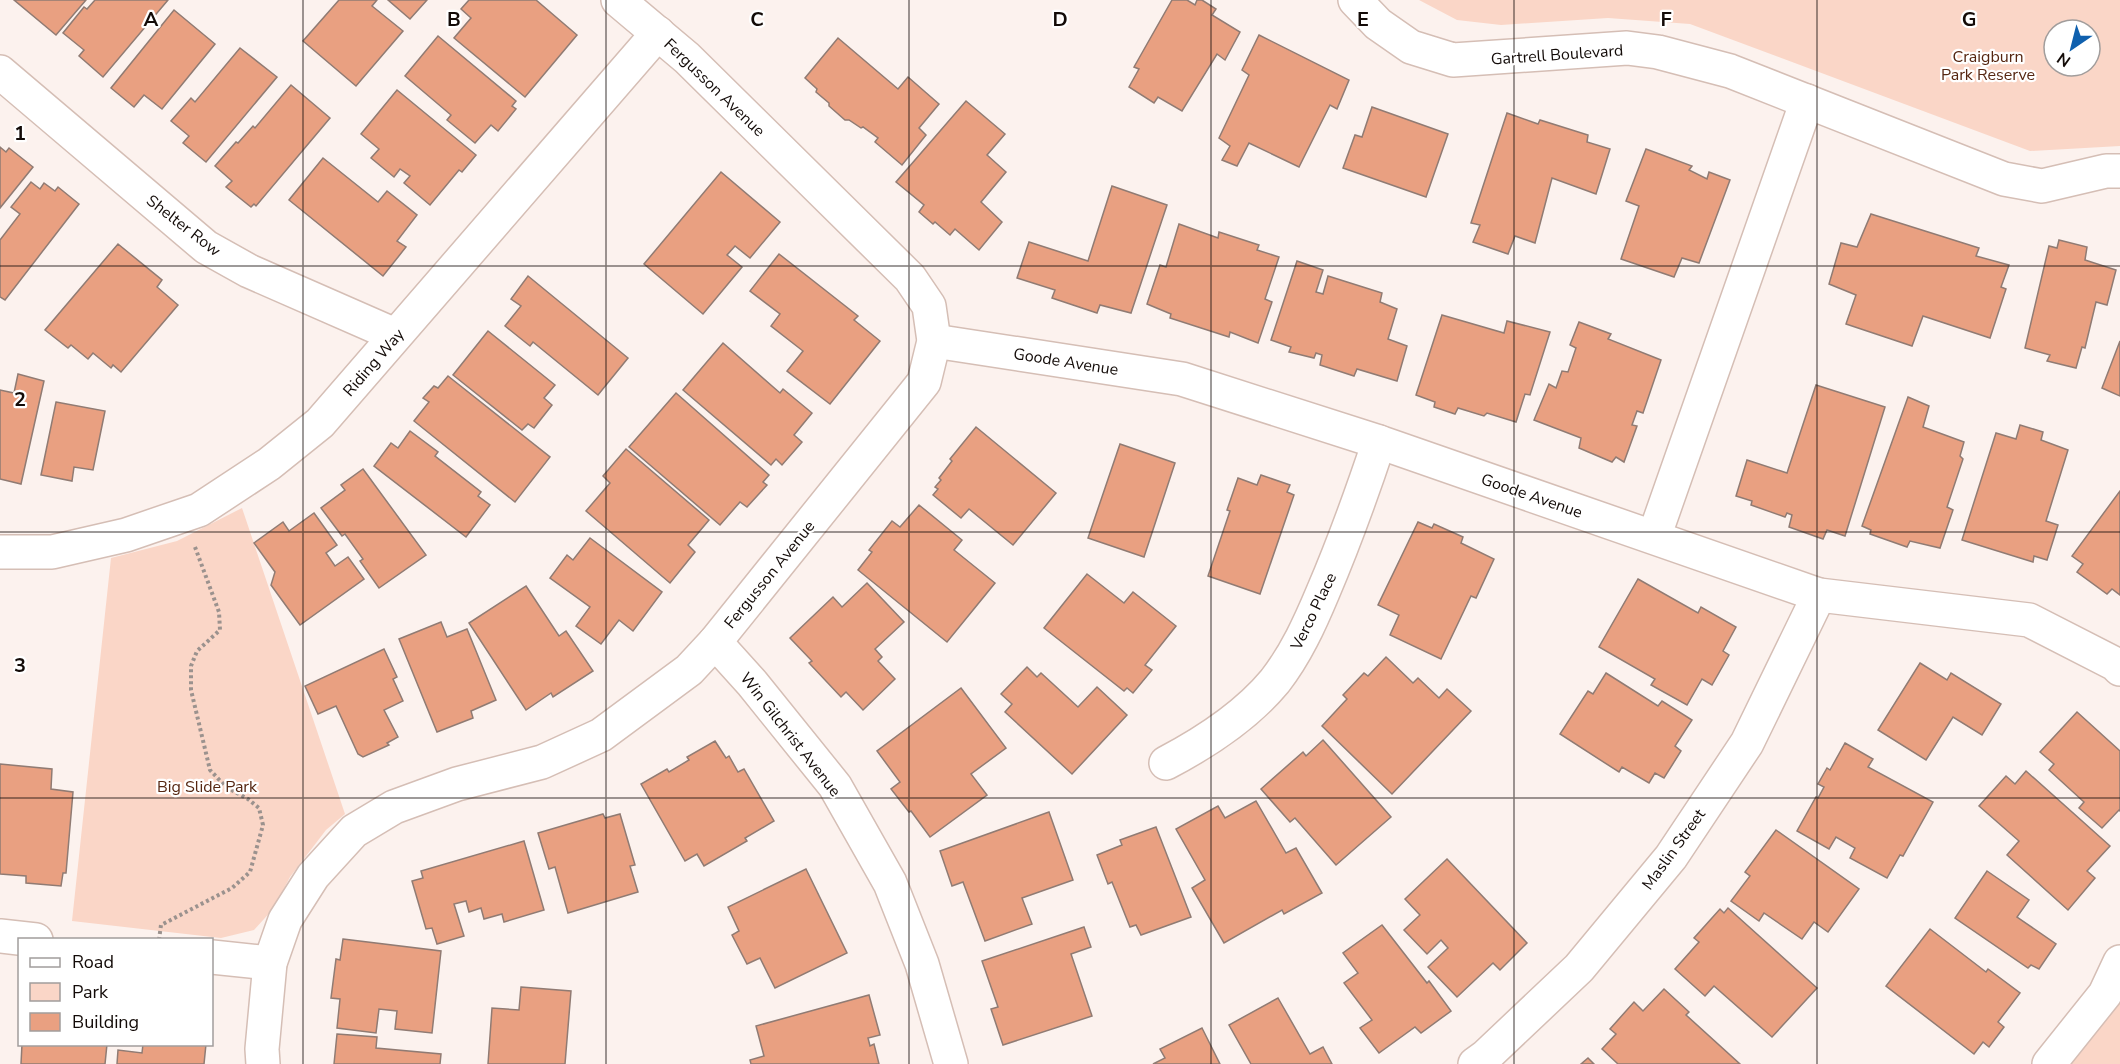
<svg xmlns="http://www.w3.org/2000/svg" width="2120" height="1064" font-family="'Nunito Sans',sans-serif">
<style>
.green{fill:#fad6c7;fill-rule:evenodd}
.building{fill:#e9a081;stroke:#907b73;stroke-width:1.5}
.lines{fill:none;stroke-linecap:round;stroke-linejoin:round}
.minor-casing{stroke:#d5beb5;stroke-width:36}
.path{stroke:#9b928e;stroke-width:4;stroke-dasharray:3 3;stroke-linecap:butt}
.minor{stroke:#fff;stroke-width:33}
.grid{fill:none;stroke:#130b08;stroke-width:1.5;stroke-opacity:0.55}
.labels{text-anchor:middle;stroke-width:4.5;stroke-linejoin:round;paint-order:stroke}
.street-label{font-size:16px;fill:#130b08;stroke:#fff}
.park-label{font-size:16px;fill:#552611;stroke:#fff}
.grid-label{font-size:20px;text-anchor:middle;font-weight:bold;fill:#130b08;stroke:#fff;stroke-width:4.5;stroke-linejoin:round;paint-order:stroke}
</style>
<rect width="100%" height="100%" fill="#fcf2ee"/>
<!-- green -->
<g class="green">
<path d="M1419,0H2120V146L2030,151L1690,24L1608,18L1501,25L1457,20ZM2054,30H2090V66H2054Z"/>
<path d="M242,508L345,814L326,830L290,877L274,908L254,930L221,938L72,921L111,558L177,541Z"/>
<path d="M2120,996V1064H2071Z"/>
</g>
<!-- building -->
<g class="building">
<path d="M14,0H86L56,35Z"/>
<path d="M95,0H168L103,77L79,56L84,50L63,33L84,7L87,9Z"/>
<path d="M339,0H377L372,6L403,31L356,86L303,41Z"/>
<path d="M388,0H427L410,19Z"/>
<path d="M469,0H536L577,35L525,97L454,38L471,18L461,9Z"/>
<path d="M1172,0H1187L1195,5L1197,0H1202L1216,9L1212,15L1240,32L1225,60L1217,54L1182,111L1158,97L1154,103L1129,87L1139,69L1134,67Z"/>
<path d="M174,10L215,44L162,109L144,95L134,107L111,88Z"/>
<path d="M1259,35L1349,80L1337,109L1330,105L1299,167L1249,143L1237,166L1222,160L1230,146L1219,138L1249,75L1242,70Z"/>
<path d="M438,36L516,101L512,106L516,109L498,131L491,125L475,143L447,120L451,115L405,76Z"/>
<path d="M838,38L898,89L908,77L939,104L919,128L926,135L902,165L875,142L878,138L863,127L861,128L849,120H845L829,106V103L816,92L817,89L805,78Z"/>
<path d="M240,48L277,77L206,162L183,143L189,136L171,121L191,98L195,102Z"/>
<path d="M291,85L330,118L256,206L254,204L251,207L226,187L232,181L215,166L236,142L238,143L253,126L255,128Z"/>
<path d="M397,90L476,155L462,172L459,170L430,205L404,183L410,176L400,169L394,177L371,158L379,149L361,134Z"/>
<path d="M966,101L1005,134L987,155L1006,172L981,202L1002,222L979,250L955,229L950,235L935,222L933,224L919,212L924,205L896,182Z"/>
<path d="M1372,107L1448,134L1426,197L1343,168L1355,135L1362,137Z"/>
<path d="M1507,113L1538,124L1540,120L1588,135L1587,142L1610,149L1596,194L1552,178L1535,243L1515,236L1508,254L1473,242L1480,225L1471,223Z"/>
<path d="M0,147L6,152L9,148L33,167L0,208Z"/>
<path d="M1646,149L1692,166L1689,170L1707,179L1709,172L1730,180L1699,263L1682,258L1674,277L1621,259L1639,206L1626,201Z"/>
<path d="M323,158L378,202L387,191L417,215L397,241L406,247L383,276L289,200Z"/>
<path d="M721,172L780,222L750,258L735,246L727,255L742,267L703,314L644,264Z"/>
<path d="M31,182L40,189L44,183L55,191L58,187L79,204L5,300L0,297V240L20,214L11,207Z"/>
<path d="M1112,186L1167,205L1131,313L1100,305L1097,313L1052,298L1055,290L1017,278L1029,242L1088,261Z"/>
<path d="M1871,214L1979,248L1976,256L2009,265L2001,287L2006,289L1990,338L1923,316L1912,346L1846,324L1856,295L1829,284L1841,243L1857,247Z"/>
<path d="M1179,224L1218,238L1219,232L1259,245L1257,250L1279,257L1265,299L1272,302L1258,343L1230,332L1229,337L1170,318L1171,314L1147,304L1160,265L1166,267Z"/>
<path d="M2059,240L2087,247L2085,260L2116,270L2107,305L2096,302L2085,348L2082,347L2076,368L2047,361L2050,355L2025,348L2049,246L2057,248Z"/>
<path d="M118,244L162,280L157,287L178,305L121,372L113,365L111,368L93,353L88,359L71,345L68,348L45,330Z"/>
<path d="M779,254L858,316L854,320L880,341L830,404L787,371L803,351L771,326L780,314L750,291Z"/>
<path d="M1297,261L1323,270L1316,292L1323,294L1328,276L1382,293L1380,302L1397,309L1388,339L1407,346L1397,381L1357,369L1354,376L1320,365L1322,355L1316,353L1314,358L1289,352L1291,347L1271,340Z"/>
<path d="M528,276L628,358L598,395L533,342L530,346L505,326L521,306L511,299Z"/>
<path d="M1442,315L1504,333L1507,321L1550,332L1530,395L1525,394L1516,422L1487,413L1484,416L1458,408L1455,414L1434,407L1435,402L1416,395Z"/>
<path d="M1579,322L1611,334L1608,339L1661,360L1643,413L1637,411L1632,425L1637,426L1624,462L1616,457L1612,462L1579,448L1581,438L1534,420L1549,384L1556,388L1562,371L1568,372L1576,348L1570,345Z"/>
<path d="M488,331L555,385L544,398L552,405L534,428L528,424L522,430L453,375Z"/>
<path d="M2120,341V396L2102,388Z"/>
<path d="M723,343L780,393L783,389L812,413L794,435L802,442L782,465L776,459L771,465L683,390Z"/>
<path d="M18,374L44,381L21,484L0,479V390L14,393Z"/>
<path d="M448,376L550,457L515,502L414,421L429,402L423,398L434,386L438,388Z"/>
<path d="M1816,385L1885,407L1845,536L1827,530L1823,539L1789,527L1792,515L1787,513L1785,517L1751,505L1752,501L1736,496L1747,460L1787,473Z"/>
<path d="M676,393L769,475L763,482L767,485L747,507L740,502L720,525L629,447Z"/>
<path d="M1908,397L1929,406L1923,427L1964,442L1960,456L1963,459L1947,507L1953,510L1940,548L1910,541L1907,547L1870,534L1871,530L1862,526Z"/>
<path d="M56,402L105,411L93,470L74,467L72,481L41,475Z"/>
<path d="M2020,425L2043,432L2041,440L2068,450L2046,521L2058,525L2047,560L2034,556L2033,562L1962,540L1996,433L2016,439Z"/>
<path d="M976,427L1056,493L1013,545L969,509L961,518L933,495L938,489L935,487L941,480L939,478L952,461L950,459Z"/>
<path d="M410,431L438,452L435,456L481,492L478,496L490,505L466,537L374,466L391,443L398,448Z"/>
<path d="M1120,444L1175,463L1144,557L1088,538Z"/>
<path d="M626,449L709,520L688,545L695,552L670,583L586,511L610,483L603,476Z"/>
<path d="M363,469L426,555L379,588L360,561L363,559L345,534L342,536L321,508L345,490L341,485Z"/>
<path d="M1261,475L1290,485L1287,492L1294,495L1260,594L1208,576L1230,511L1227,510L1238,478L1257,485Z"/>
<path d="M2120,491V595L2112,589L2107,594L2077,572L2083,564L2072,556Z"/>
<path d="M919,505L962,540L954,550L995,583L947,642L858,570L872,552L869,550L892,521L900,527Z"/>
<path d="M314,513L337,545L326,553L335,566L348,557L364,579L300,625L271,585L275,572L254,543L283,522L289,531Z"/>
<path d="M1418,522L1432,528L1434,524L1463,537L1461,543L1494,559L1476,598L1471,596L1441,659L1390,635L1399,615L1378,605Z"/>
<path d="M590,538L662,592L633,631L619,620L601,644L576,626L590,607L550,578L567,555L573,560Z"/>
<path d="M1087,574L1124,603L1133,592L1176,626L1145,665L1152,670L1133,693L1127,688L1124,691L1044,628Z"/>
<path d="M1638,579L1698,613L1701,607L1736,627L1723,651L1729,655L1712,685L1702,679L1687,705L1651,685L1655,679L1599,647Z"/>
<path d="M867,583L904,622L875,649L882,657L878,661L895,679L863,710L846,692L841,697L809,663L812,661L790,638L833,597L842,607Z"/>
<path d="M526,586L559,636L566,631L593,671L553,697L551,693L526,710L469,623Z"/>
<path d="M441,622L447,637L467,629L496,700L471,711L473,718L437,732L399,639Z"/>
<path d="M384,649L397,677L393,679L403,701L384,710L398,737L387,743L389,745L363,757L358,754L336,706L318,714L305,686Z"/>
<path d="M1386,657L1413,683L1418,678L1439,698L1447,689L1471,711L1392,794L1322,726L1347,699L1343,695L1364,673L1368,676Z"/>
<path d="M1920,663L1947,680L1951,673L2001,704L1982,735L1953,717L1926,760L1878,730Z"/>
<path d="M1027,667L1037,677L1041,673L1078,707L1097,687L1127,715L1072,774L1005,712L1012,704L1001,694Z"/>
<path d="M1606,673L1658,706L1662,701L1692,720L1675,746L1681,751L1664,778L1655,773L1649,783L1622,767L1619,772L1560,734L1588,691L1593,694Z"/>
<path d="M961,688L1006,748L971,774L987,795L930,837L911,811L909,812L891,789L900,782L877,751Z"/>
<path d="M2077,712L2120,751V811L2119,810L2102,828L2079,808L2084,802L2049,770L2054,764L2040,752Z"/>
<path d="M1323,740L1391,817L1336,865L1295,818L1290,822L1261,789L1303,752L1306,756Z"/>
<path d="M715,741L726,758L729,756L738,772L744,769L774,821L745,838L747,841L704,866L697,854L685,861L641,784L667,769L669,772L689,760L687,757Z"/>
<path d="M1845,743L1873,759L1868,767L1933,802L1903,856L1900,855L1887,878L1850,858L1855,848L1836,837L1829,849L1797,831L1816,797L1818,798L1824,787L1818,784L1827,768L1830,770Z"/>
<path d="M0,764L52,769L51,789L73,792L66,873H63L61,886L26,883V876L0,874Z"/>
<path d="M2026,771L2110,846L2087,871L2095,878L2068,910L2007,855L2019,841L1979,806L2006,776L2015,784Z"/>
<path d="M1256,801L1286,853L1296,848L1322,893L1284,914L1282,910L1224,943L1192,888L1205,880L1176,829L1218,806L1225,818Z"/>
<path d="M1049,812L1073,880L1022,898L1032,924L985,941L963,882L952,886L940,851Z"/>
<path d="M603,814L605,818L620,814L635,865L630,866L638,892L568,913L555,867L549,869L538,833Z"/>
<path d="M1156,827L1191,917L1141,935L1136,925L1130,927L1112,882L1108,884L1097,855L1122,845L1120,840Z"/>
<path d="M1776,830L1859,889L1828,932L1814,922L1802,939L1764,913L1759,921L1731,901L1750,876L1745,872Z"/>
<path d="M524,841L544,910L504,922L502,914L484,919L481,908L469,912L466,901L454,904L464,936L437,944L432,928L426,929L412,881L423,878L421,871Z"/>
<path d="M1447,859L1527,943L1500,970L1493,963L1457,997L1428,967L1448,948L1441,940L1427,954L1404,930L1420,915L1405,899Z"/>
<path d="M806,869L847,953L775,988L760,958L747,964L732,935L739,931L728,907Z"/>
<path d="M1987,871L2029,900L2017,917L2056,944L2039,969L2031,965L2028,968L1955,918Z"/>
<path d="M1728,908L1817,988L1772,1037L1714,986L1705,996L1675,969L1699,942L1694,938L1720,909L1724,913Z"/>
<path d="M1382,925L1427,983L1429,981L1451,1011L1421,1033L1415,1027L1379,1053L1360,1028L1372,1020L1344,983L1358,973L1343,953Z"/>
<path d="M1084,927L1091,947L1071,954L1092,1016L1003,1045L991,1009L998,1007L982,961Z"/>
<path d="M1930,929L1986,972L1988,969L2020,993L1998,1022L2004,1027L1989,1047L1983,1042L1974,1054L1886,986Z"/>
<path d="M343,939L441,951L432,1033L395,1029L397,1011L379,1009L376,1033L337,1028L340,999L331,998L336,959L340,960Z"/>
<path d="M521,987L571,991L565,1064H488L492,1008L519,1010Z"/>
<path d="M1664,989L1689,1012L1686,1015L1740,1064H1618L1602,1049L1616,1034L1610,1029L1634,1002L1643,1011Z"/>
<path d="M869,995L880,1035L868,1038L870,1046L874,1044L879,1064H751L750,1060L764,1056L756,1026Z"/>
<path d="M1278,998L1310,1054L1323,1047L1332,1064H1251L1229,1025Z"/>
<path d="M1202,1028L1220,1064H1153L1165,1058L1160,1049Z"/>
<path d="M337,1034L377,1037L376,1048L441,1054L440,1064H334Z"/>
<path d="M22,1044H107L105,1064H21Z"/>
<path d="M143,1044H206L204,1064H117L118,1050L142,1053Z"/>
<path d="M1588,1058L1594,1064H1581Z"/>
</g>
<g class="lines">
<defs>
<g id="minor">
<path d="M1355,0L1378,24L1411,47L1453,60L1627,48L1658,52L1730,71L2004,179L2042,186L2106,171H2120"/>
<path d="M0,72L206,247L249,271L395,335"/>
<path d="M934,341L1182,379L1379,442L1819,595L2029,620L2115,664L2120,669"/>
<path d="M1654,537L1807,101"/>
<path d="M0,552H52L126,535L199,510L269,464L320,423L658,33"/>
<path d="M715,642L752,683L835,786L890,883L922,964L951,1064"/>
<path d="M1166,763C1206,742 1246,716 1275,681C1296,654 1310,623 1323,592C1344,543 1362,493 1379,442"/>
<path d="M0,936L36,940"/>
<path d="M212,957L270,963"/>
<path d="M263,1064L262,1049L270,963L285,920L313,876L354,831L394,807L457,784L542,762L601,735L689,670L715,642L924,382L934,341L929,306L910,278L687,58L618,0"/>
<path d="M1475,1064L1486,1056L1579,968L1671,857L1747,743L1819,595"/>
<path d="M2049,1064L2105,994L2120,962"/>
</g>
</defs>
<!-- minor casing -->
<use href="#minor" class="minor-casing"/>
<!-- path -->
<path class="path" d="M159,940L161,925L232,888L250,872L263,825L259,808L248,799L226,787L210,770L191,690V666L197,651L220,630L219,612L195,547"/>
<!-- minor -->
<use href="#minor" class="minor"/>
</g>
<!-- grid -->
<path class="grid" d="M303,0V1064M606,0V1064M909,0V1064M1211,0V1064M1514,0V1064M1817,0V1064M0,266H2120M0,532H2120M0,798H2120"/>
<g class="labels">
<!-- street labels -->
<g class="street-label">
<text transform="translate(1557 54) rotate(-4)" y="6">Gartrell Boulevard</text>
<text transform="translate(715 87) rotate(44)" y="6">Fergusson Avenue</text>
<text transform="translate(184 225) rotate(38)" y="6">Shelter Row</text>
<text transform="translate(1066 361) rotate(9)" y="6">Goode Avenue</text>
<text transform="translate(373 362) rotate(-49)" y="6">Riding Way</text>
<text transform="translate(1532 495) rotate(19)" y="6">Goode Avenue</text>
<text transform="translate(769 574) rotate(-51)" y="6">Fergusson Avenue</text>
<text transform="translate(1313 611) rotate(-64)" y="6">Verco Place</text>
<text transform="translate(791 734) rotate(52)" y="6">Win Gilchrist Avenue</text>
<text transform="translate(1673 849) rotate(-54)" y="6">Maslin Street</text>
</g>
<!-- park labels -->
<g class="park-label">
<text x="1988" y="62">Craigburn<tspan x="1988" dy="18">Park Reserve</tspan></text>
<text x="207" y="792">Big Slide Park</text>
</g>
</g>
<g class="grid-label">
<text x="151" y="26">A</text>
<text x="454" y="26">B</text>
<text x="757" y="26">C</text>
<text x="1060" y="26">D</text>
<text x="1363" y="26">E</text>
<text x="1666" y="26">F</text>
<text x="1969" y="26">G</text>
<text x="20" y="140">1</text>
<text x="20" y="406">2</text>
<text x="20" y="672">3</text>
</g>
<!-- legend -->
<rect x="18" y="938" width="195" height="108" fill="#ffffff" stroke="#a19d9c" stroke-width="1.5"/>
<rect x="30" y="958" width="30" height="9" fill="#ffffff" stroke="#a19d9c" stroke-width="1.5"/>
<text x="72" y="968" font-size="18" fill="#130b08">Road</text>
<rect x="30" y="983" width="30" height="18" fill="#fad6c7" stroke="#a19d9c" stroke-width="1.5"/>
<text x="72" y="998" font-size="18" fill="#130b08">Park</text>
<rect x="30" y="1013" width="30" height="18" fill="#e9a081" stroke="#a19d9c" stroke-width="1.5"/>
<text x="72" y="1028" font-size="18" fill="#130b08">Building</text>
<!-- north arrow -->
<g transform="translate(2072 48) rotate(215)"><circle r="28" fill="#ffffff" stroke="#a19d9c" stroke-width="1.5"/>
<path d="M0-4.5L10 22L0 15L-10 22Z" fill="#0f60ae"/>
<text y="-9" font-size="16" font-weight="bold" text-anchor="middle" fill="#130b08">N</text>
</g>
</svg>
